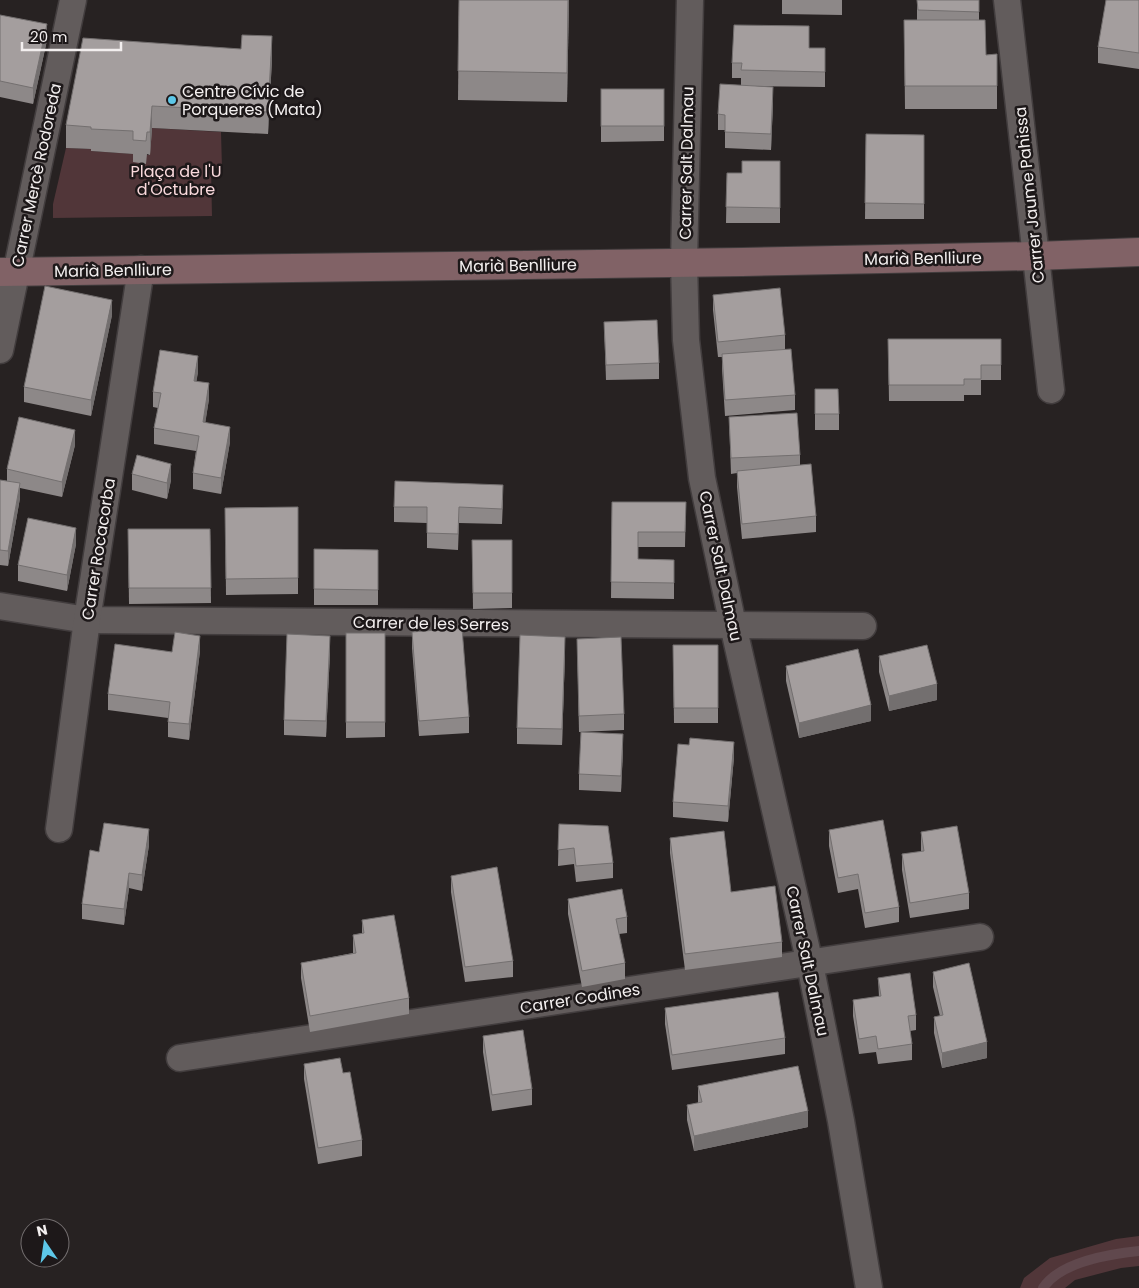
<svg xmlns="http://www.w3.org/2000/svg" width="1139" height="1288" font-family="Poppins,sans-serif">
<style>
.green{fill:#513639}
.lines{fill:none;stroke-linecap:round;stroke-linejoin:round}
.stream{stroke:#60484d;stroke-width:10}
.street-casing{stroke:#423d3e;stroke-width:29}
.secondary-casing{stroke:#423d3e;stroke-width:30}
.street{stroke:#625c5c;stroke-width:26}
.secondary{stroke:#816266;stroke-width:28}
.wall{fill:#8d8888}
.shaded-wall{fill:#736f6f}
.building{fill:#a49e9e;stroke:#736f6f}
.poi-dot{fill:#5dc7e8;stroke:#1d1819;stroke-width:2}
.labels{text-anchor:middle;stroke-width:5;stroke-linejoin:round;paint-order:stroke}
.poi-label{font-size:16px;fill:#f3efef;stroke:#1d1819;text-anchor:start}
.street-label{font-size:16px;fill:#f3efef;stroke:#1d1819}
.park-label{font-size:16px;fill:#f9d9dc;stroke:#1d1819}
</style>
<rect width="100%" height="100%" fill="#272222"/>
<!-- green -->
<g class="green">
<path d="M152,128L221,132L222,168H211L212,216L53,218V204L66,148L91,149V151L149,155Z"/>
<path d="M1139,1236V1266L1121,1268L1075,1280L1065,1288H1020L1024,1278L1050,1258L1116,1239Z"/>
</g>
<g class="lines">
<!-- stream -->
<path class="stream" d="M1043,1288C1060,1262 1110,1254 1139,1251"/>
<defs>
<g id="street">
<path d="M690,0L684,263L686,340L702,478L733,625L810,964L841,1121L869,1288"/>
<path d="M1007,0L1051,390"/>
<path d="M0,350L73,0"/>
<path d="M0,606L87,620L863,626"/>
<path d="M59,829L87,620L141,269"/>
<path d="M180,1058L980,937"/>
</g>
<path id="secondary" d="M0,272L742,262L1036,256L1139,252"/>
</defs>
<!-- street casing -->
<use href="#street" class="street-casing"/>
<!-- secondary casing -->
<use href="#secondary" class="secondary-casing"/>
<!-- street -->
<use href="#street" class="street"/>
<!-- secondary -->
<use href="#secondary" class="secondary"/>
</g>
<!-- wall -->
<g class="wall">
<path d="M459,0H569L567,102L458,100Z"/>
<path d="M782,0H842V15L782,14Z"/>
<path d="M917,0H979V20L986,55L997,54V109H905L904,20H917Z"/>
<path d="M1139,0V69L1098,63V47Z"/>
<path d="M0,15L47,40L33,104L0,97Z"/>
<path d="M809,48H825V87L752,86L773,103L771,150L725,148V130H718V114L741,85V78H732V63Z"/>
<path d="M272,59L268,134L152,128L150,155L147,154L146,164L133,162V154L91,151V149L66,148V125Z"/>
<path d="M601,89H664V141L601,142Z"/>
<path d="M866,134L924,135V219H865Z"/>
<path d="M780,161V223H726L727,173H742Z"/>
<path d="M713,295L785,335V349L795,395V410L725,416L722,369V357H718L713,310Z"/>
<path d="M112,315L91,416L24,402V387Z"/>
<path d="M604,322L659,363V379L606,380Z"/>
<path d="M888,339H1001V380H981V395H964V401H889Z"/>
<path d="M198,372L196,382L209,399L205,423L230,442L221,494L193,489V473L196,451L154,444V428L158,408L153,407V392Z"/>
<path d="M815,389L839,414V430H815Z"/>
<path d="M729,417L800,455V465L816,516V532L742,539L737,487V473L731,474Z"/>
<path d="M75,445L62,497L20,488V498L8,566L0,565V480L7,481V469Z"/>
<path d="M132,474L171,480L167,499L132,490Z"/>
<path d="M503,500L502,524L459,523L458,550L427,548V523L394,522V507Z"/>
<path d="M612,502H686L685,547H638V559L674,560V599L611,598Z"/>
<path d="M298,507V594L226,595L225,508Z"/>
<path d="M128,529H210L211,603L129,604Z"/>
<path d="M472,540H512V608L473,609Z"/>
<path d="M76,544L67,591L18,581V565Z"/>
<path d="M314,549L378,550V605H314Z"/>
<path d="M412,632L469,717V733L419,736L412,648Z"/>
<path d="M346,633H385V737L346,738Z"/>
<path d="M577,639L624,714V730L579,732Z"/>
<path d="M673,645H718V723H674Z"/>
<path d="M200,651L189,740L168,737V718L108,710V694L172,652Z"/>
<path d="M330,652L326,737L284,735V720Z"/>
<path d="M565,652L562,745L517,744V728Z"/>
<path d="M879,656L937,700L889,711L879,672Z"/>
<path d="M786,666L871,721L799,738L786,681Z"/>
<path d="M689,745L734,757L728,822L673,817V802Z"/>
<path d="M623,750L621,792L579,790V774Z"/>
<path d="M559,824L613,863V878L576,882L574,864L558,866Z"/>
<path d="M829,830L899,907V922L865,928L858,889L838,893L829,846Z"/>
<path d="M921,832L969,893V909L910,918L902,870V854L921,852Z"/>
<path d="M670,838L731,892L782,942V957L685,970L670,853Z"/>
<path d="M149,845L142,891L129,888L124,925L82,919V904L99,852Z"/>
<path d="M451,876L513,961V977L465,982L451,892Z"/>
<path d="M568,899L627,917V933L619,934L625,963V979L582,987L568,914Z"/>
<path d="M362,920L409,998V1014L310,1032L301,978V963L353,953V935L362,933Z"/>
<path d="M933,972L987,1058L942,1068L934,1033V1017L940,1016L933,987Z"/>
<path d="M878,978L916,1015V1030L910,1031L912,1044V1060L878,1064L876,1052L859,1054L853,1016V1000L879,997Z"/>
<path d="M665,1008L785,1038V1054L672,1070L665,1024Z"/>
<path d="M483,1036L532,1089V1105L492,1111L483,1052Z"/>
<path d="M304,1064L343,1073L362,1140V1156L318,1164L304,1079Z"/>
<path d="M698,1086L808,1127L694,1151L687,1120V1105L698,1103Z"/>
</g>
<!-- shaded-wall -->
<g class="shaded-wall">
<path d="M568,0H569L567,102V73Z"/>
<path d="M47,24V40L33,104V88Z"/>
<path d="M272,36V59L268,134V112Z"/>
<path d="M773,87V103L771,150V134Z"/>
<path d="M152,106V128L150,155V132Z"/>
<path d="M112,300V315L91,416V400Z"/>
<path d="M198,356V372L194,397V381Z"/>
<path d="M209,383V399L203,438V422Z"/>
<path d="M230,427V442L221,494V478Z"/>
<path d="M75,430V445L62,497V482Z"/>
<path d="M171,464V480L167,499V483Z"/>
<path d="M20,483V498L8,566V551Z"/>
<path d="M76,528V544L67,591V575Z"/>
<path d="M200,636V651L189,740V724Z"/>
<path d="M330,636V652L326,737V721Z"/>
<path d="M565,637V652L562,745V729Z"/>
<path d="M937,684V700L889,711V696Z"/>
<path d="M871,705V721L799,738V723Z"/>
<path d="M623,734V750L621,792V776Z"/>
<path d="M734,742V757L728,822V806Z"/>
<path d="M149,829V845L142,891V875Z"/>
<path d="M129,873V888L124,925V909Z"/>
<path d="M987,1042V1058L942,1068V1053Z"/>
<path d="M808,1111V1127L694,1151V1136Z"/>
</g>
<!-- building -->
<g class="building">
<path d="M459,0H568L567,73L458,71Z"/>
<path d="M917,0H979V12L918,10Z"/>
<path d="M1106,0H1139V53L1098,47Z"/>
<path d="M0,15L47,24L33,88L0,81Z"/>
<path d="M904,20H985L986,55L997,54V86H905Z"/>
<path d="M734,25L809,26V48H825V72L741,70L742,63H732Z"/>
<path d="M242,35L272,36L268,112L152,106L150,132H147L146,141L133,140V131L91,129V127L66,125L83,38L241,49Z"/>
<path d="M720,84L773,87L771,134L725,132V115L718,114Z"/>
<rect x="601" y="89" width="63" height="37"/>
<path d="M866,134L924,135V204L865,203Z"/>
<path d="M742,161H780V208L726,207L727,173H742Z"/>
<path d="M45,286L112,300L91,400L24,387Z"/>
<path d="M780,288L785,335L718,342L713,295Z"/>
<path d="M657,320L659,363L606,365L604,322Z"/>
<path d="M888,339H1001V365H981V379H964V385H889Z"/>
<path d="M791,349L795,395L725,400L722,354Z"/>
<path d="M160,350L198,356L194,381L209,383L203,422L230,427L221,478L193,473L199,436L154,428L161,393L153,392Z"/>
<path d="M815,389H838L839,414H815Z"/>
<path d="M797,413L800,455L731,458L729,417Z"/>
<path d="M19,417L75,430L62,482L7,469Z"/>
<path d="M137,455L171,464L167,483L132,474Z"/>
<path d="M811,464L816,516L742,524L737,471Z"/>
<path d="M0,480L20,483L8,551L0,550Z"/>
<path d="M395,481L503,485L502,509L459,507L458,534L427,533V507H394Z"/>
<path d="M612,502H686L685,532H638V559L674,560V583L611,582Z"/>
<path d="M298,507V578L226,579L225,508Z"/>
<path d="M28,518L76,528L67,575L18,565Z"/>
<path d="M128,529H210L211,588H129Z"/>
<path d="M472,540H512V593H473Z"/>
<path d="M314,549L378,550V590L314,589Z"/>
<path d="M462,628L469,717L419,721L412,632Z"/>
<path d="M175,632L200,636L189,724L168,722L170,702L108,694L115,644L172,652Z"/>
<rect x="346" y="633" width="39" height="89"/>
<path d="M287,634L330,636L326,721L284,720Z"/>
<path d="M520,635L565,637L562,729L517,728Z"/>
<path d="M621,637L624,714L579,716L577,639Z"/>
<path d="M673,645H718V708H674Z"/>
<path d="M927,645L937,684L889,696L879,656Z"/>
<path d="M858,649L871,705L799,723L786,666Z"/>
<path d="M581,732L623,734L621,776L579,774Z"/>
<path d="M690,738L734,742L728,806L673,802L678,744L689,745Z"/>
<path d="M883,820L899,907L865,913L858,874L838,878L829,830Z"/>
<path d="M104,823L149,829L142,875L129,873L124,909L82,904L90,850L99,852Z"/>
<path d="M559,824L608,826L613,863L576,866L574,848L558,850Z"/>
<path d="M957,826L969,893L910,903L902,854L924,851L921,832Z"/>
<path d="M724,831L731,892L775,886L782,942L685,954L670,838Z"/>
<path d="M497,867L513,961L465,967L451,876Z"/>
<path d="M622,889L627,917L616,919L625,963L582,971L568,899Z"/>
<path d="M394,915L409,998L310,1016L301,963L356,953L353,935L364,933L362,920Z"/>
<path d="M969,963L987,1042L942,1053L934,1017L943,1015L933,972Z"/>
<path d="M910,973L916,1015L908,1016L912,1044L878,1049L876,1036L859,1039L853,1000L881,996L878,978Z"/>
<path d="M778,992L785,1038L672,1055L665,1008Z"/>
<path d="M523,1030L532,1089L492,1095L483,1036Z"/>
<path d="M340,1058L343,1073L350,1072L362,1140L318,1148L304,1064Z"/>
<path d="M798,1066L808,1111L694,1136L687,1105L702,1102L698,1086Z"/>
</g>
<!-- markers -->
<circle class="poi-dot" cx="172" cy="100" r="5"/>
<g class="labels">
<!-- poi labels -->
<g class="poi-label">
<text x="182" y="97">Centre Cívic de<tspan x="182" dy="18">Porqueres (Mata)</tspan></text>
</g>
<!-- street labels -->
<g class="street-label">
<text transform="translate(686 163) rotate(-89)" y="6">Carrer Salt Dalmau</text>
<text transform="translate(36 175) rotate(-78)" y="6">Carrer Mercè Rodoreda</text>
<text transform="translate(1029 195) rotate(-96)" y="6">Carrer Jaume Pahissa</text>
<text transform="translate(923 258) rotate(-1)" y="6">Marià Benlliure</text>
<text transform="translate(518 265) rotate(-1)" y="6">Marià Benlliure</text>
<text transform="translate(113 270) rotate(-1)" y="6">Marià Benlliure</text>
<text transform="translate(98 549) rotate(-81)" y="6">Carrer Rocacorba</text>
<text transform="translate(721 566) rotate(78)" y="6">Carrer Salt Dalmau</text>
<text transform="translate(431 623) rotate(1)" y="6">Carrer de les Serres</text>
<text transform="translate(808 961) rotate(78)" y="6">Carrer Salt Dalmau</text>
<text transform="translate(580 998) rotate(-9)" y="6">Carrer Codines</text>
</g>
<!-- park labels -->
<g class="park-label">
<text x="176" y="177">Plaça de l'U<tspan x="176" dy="18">d'Octubre</tspan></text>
</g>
</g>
<!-- north arrow -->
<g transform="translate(45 1243) rotate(347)"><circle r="24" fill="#1d1819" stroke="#736e6f"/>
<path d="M0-4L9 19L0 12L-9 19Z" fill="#5dc7e8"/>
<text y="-8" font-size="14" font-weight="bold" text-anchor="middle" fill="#f3efef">N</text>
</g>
<!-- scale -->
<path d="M22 42v8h99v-8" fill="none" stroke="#f3efef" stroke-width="2.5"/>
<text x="30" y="42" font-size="15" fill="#f3efef" stroke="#1d1819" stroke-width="4" paint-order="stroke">20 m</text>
</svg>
